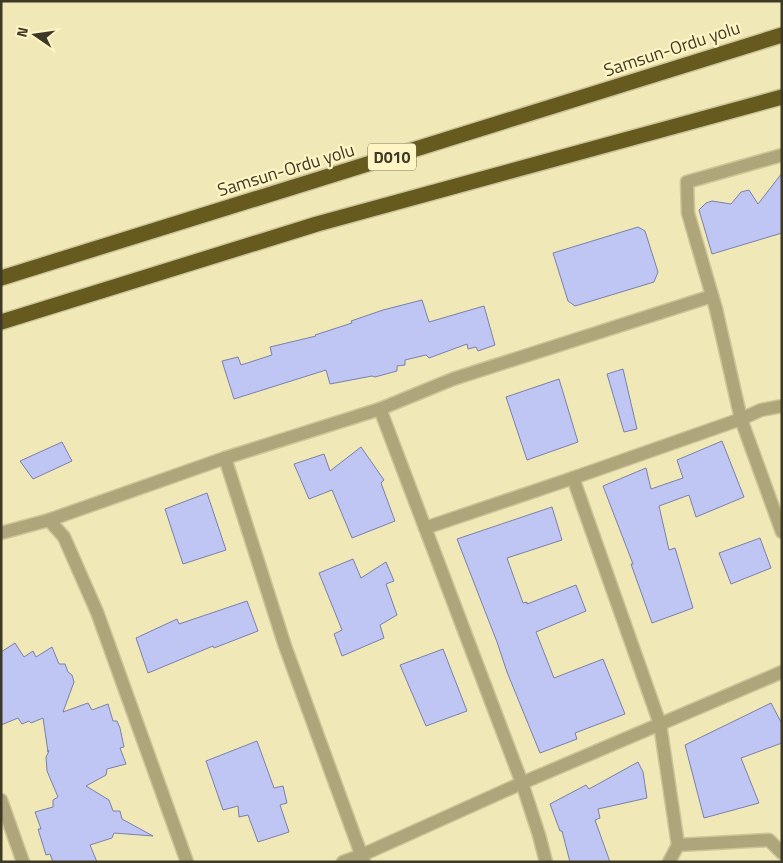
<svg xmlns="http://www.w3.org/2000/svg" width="783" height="863" font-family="'Titillium Web',sans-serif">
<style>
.building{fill:#bfc6f4;stroke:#7a80aa}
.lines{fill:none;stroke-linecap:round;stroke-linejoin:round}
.street-casing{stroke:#cdc59a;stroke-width:15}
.highway-casing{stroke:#cdc59a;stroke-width:18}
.street{stroke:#aea57a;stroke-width:12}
.highway{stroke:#665a1f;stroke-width:15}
.labels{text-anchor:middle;stroke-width:4.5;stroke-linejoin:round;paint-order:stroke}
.shield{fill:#fff5c4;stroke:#777155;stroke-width:1}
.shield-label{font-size:16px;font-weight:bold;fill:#3d3926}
.street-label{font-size:18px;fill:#3d3926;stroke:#fff5c4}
</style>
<rect width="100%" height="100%" fill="#f1e8b7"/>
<!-- building -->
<g class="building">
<path d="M782,173V233L712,254L699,210L706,203L712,201L731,204L741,192L749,190L758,204Z"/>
<path d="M638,227L645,231L658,272L654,282L575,306L568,301L553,253Z"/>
<path d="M422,300L429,322L484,306L495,345L478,351L476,347L468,349L467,344L429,358L426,355L405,360V365L397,366V371L375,377L372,376L330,384L326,370L234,399L222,361L238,357L241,365L272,355L270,347L316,336L315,335L352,323L351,321L383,310Z"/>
<path d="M623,369L637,429L624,432L607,374Z"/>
<path d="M559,379L578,442L527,460L506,397Z"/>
<path d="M722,441L744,497L696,517L689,495L659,506L669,550L675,548L693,608L652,623L631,564H633L603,486L646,468L651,489L683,478L677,460Z"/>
<path d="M62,442L72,461L33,479L20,461Z"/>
<path d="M361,447L384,480L381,483L395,521L352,538L332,490L309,499L294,464L324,454L330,471Z"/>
<path d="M207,493L226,550L183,564L165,509Z"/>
<path d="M552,507L562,540L507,558L523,603L527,602V604L576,585L586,611L536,632L554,678L603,659L625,714L575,733L577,739L540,753L507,672L497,642L457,539Z"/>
<path d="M760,538L771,568L731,584L719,553Z"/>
<path d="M353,559L361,578L386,562L394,581L386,584L397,615L380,625L384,638L342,656L334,634L342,630L319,573Z"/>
<path d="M247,601L258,631L214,648L213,646L148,673L136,638L177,619L179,624Z"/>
<path d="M15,643L24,657L33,651L36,657L52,647L59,664H65L68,672L72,675L74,682L63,712L88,703L92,710L108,704L113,721H117L120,728L124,747L120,748L126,764L107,769L106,775L86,786L109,800L113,811H120L122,819L153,836L114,833L112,838L90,845L97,862H53L50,854L46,855L38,829H41L35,812L53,807V800L58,797L47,771L46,757L49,751L48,750V752L43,718L31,723L29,721L22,724L18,718L1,725V652Z"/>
<path d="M443,649L467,711L426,726L400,665Z"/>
<path d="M771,703L782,724V743L741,758L759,803L704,818L685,745Z"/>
<path d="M257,741L274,788L283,786L287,803L280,805L289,832L258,842L248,815L239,817L238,806L223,810L206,761Z"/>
<path d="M638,762L643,772L647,798L598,809L600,818L595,820L610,862H570L562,831H560L550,804L586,785L589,789Z"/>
</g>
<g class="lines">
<defs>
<g id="street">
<path d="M782,155L687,182L688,213L716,309L741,419L782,532"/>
<path d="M380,409L522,783L539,835L546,862"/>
<path d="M225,458L285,646L364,862"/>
<path d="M573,478L660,724L678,845L669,862"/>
<path d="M49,520L64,537L97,612L187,862"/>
<path d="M425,528L573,478L741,419L761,410L782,406"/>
<path d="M1,533L49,520L225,458L380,409L453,379L712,296"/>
<path d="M1,800L23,862"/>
<path d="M678,845L769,840L782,853"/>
<path d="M343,862L362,855L522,783L782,672"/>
</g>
<g id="highway">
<path d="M1,278L782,35"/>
<path d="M1,322L317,224L782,97"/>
</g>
</defs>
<!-- street casing -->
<use href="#street" class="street-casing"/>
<!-- highway casing -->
<use href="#highway" class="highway-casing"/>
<!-- street -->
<use href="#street" class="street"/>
<!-- highway -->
<use href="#highway" class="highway"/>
</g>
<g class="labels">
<!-- shield labels -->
<rect class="shield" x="368" y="143.5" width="48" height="27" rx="4"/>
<g class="shield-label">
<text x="392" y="163">D010</text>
</g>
<!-- street labels -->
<g class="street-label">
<text transform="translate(672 49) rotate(-18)" y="6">Samsun-Ordu yolu</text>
<text transform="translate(286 170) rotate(-17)" y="6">Samsun-Ordu yolu</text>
</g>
</g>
<!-- border -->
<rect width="783" height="863" fill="none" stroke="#3d3926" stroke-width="5"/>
<!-- north arrow -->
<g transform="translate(35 35) rotate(283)" stroke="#fff5c4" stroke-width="4" paint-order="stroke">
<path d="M0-4L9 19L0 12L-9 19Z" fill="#3d3926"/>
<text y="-8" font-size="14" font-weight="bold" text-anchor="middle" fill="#3d3926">N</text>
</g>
</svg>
